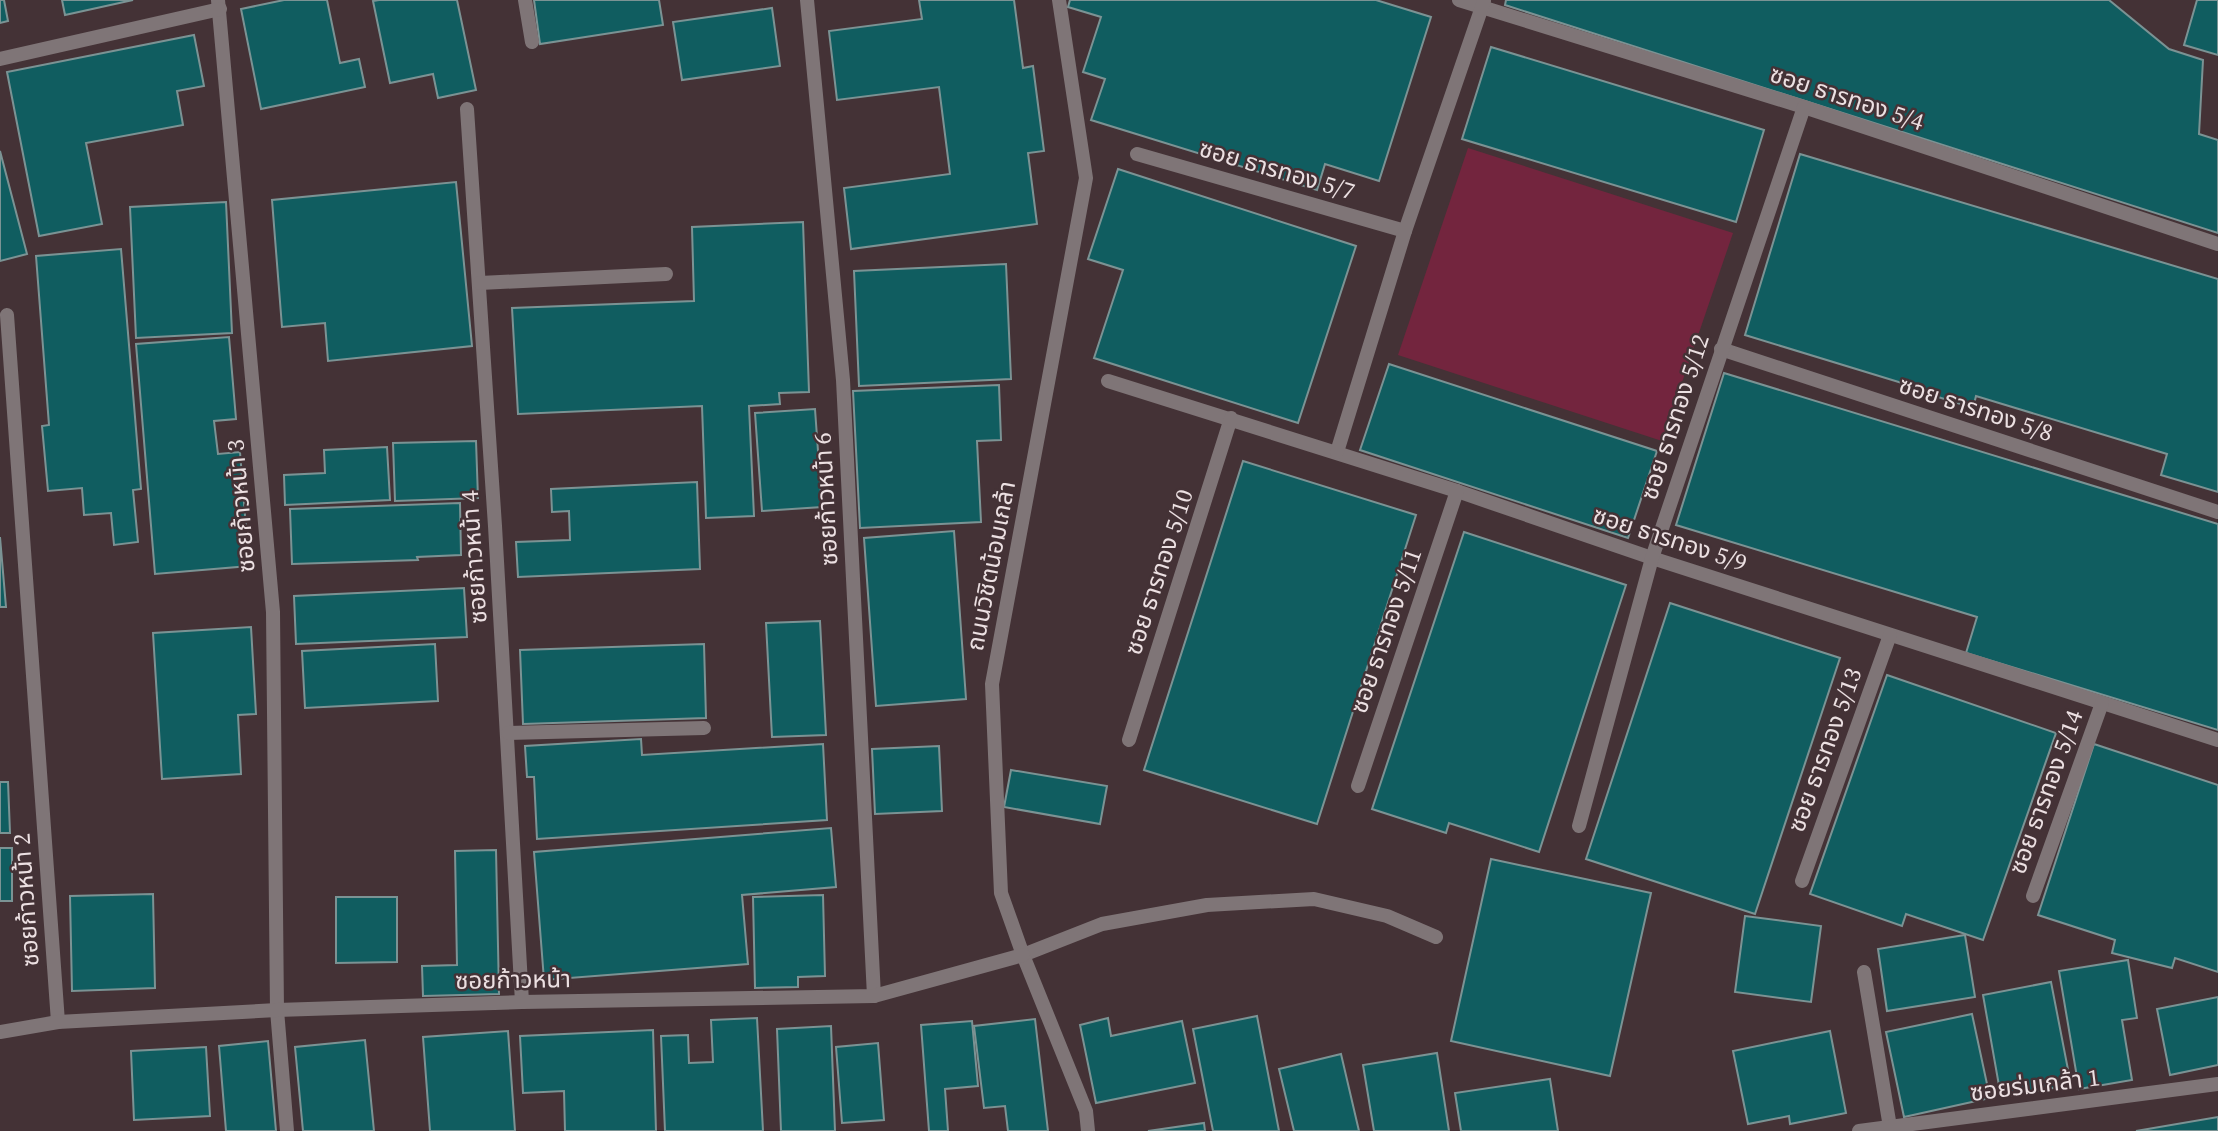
<svg xmlns="http://www.w3.org/2000/svg" width="2218" height="1131" font-family="'Source Serif 4','Noto Sans Thai',serif">
<style>
.green{fill:#73253e}
.building{fill:#105d60;stroke:#7b9394;stroke-width:2}
.lines{fill:none;stroke-linecap:round;stroke-linejoin:round}
.lane{stroke:#7f7577;stroke-width:14}
.street{stroke:#7f7577;stroke-width:14}
.labels{text-anchor:middle;stroke-width:5;stroke-linejoin:round;paint-order:stroke}
.street-label{font-size:24px;fill:#ece0e2;stroke:#443236}
</style>
<rect width="100%" height="100%" fill="#443236"/>
<!-- green -->
<path class="green" d="M1468,148L1733,233L1662,441L1398,355Z"/>
<!-- building -->
<g class="building">
<path d="M0,0H4L8,21L0,23Z"/>
<path d="M62,0H133L65,15Z"/>
<path d="M284,0H327L340,63L359,59L365,87L261,109L241,9Z"/>
<path d="M379,0H457L476,90L438,98L433,74L390,83L373,1Z"/>
<path d="M534,0H659L663,25L540,44Z"/>
<path d="M919,0H1014L1023,68L1033,66L1044,151L1028,153L1037,224L851,249L844,188L950,174L939,87L837,100L829,31L922,19Z"/>
<path d="M1070,0H1376L1431,17L1379,181L1325,164L1317,190L1091,120L1105,79L1083,72L1101,17L1068,7Z"/>
<path d="M1506,0H2109L2169,49L2203,60L2199,134L2218,140V233L1505,5Z"/>
<path d="M2197,0H2218V55L2184,45Z"/>
<path d="M772,8L780,66L682,80L673,22Z"/>
<path d="M194,35L204,86L177,91L183,125L86,143L102,224L39,236L7,72Z"/>
<path d="M1491,47L1764,130L1736,222L1462,139Z"/>
<path d="M0,151L27,254L0,261Z"/>
<path d="M1800,154L2218,279V492L2161,475L2167,454L1976,396L1973,408L1938,397V394L1745,335Z"/>
<path d="M1118,169L1356,246L1298,423L1094,358L1123,270L1088,259Z"/>
<path d="M456,182L472,346L328,361L325,323L282,327L272,200Z"/>
<path d="M226,202L232,333L136,338L130,207Z"/>
<path d="M803,222L809,392L779,393L780,404L749,406L754,516L706,518L702,406L518,414L512,308L694,301L692,227Z"/>
<path d="M121,249L141,489L133,490L138,542L114,545L111,513L84,515L82,488L48,491L42,426L49,425L36,256Z"/>
<path d="M1006,264L1011,379L859,386L854,271Z"/>
<path d="M229,337L236,419L214,421L218,454L240,452L249,566L155,574L136,344Z"/>
<path d="M1389,364L1657,451L1628,538L1360,450Z"/>
<path d="M1724,373L2218,524V730L1966,653L1977,617L1676,525Z"/>
<path d="M999,385L1001,440L977,441L981,522L860,528L853,391Z"/>
<path d="M815,409L822,507L762,511L755,413Z"/>
<path d="M476,441L478,498L395,501L393,443Z"/>
<path d="M387,447L390,500L285,505L284,475L325,473L324,450Z"/>
<path d="M1243,461L1416,515L1317,824L1144,770Z"/>
<path d="M697,482L700,569L518,577L516,542L570,540L569,511L552,512L551,489Z"/>
<path d="M460,503L461,555L417,557L418,560L292,564L290,509Z"/>
<path d="M954,531L966,699L876,706L864,538Z"/>
<path d="M1464,532L1626,585L1539,852L1449,823L1446,833L1372,809Z"/>
<path d="M0,537L6,607H0Z"/>
<path d="M464,588L467,637L296,644L294,596Z"/>
<path d="M1670,603L1840,658L1755,914L1586,859Z"/>
<path d="M820,621L826,735L772,737L766,623Z"/>
<path d="M251,627L256,714L238,715L241,774L162,779L153,633Z"/>
<path d="M435,644L438,701L305,708L302,651Z"/>
<path d="M704,644L706,718L523,724L520,650Z"/>
<path d="M1887,675L2056,733L1983,940L1906,914L1902,926L1810,894Z"/>
<path d="M641,739L642,755L823,744L827,820L537,839L534,777H527L525,746Z"/>
<path d="M2094,744L2218,785V972L2175,958L2172,968L2112,953L2115,940L2038,915Z"/>
<path d="M939,746L942,811L875,814L872,749Z"/>
<path d="M1011,770L1107,786L1100,824L1004,807Z"/>
<path d="M0,782H8L10,833H0Z"/>
<path d="M831,828L836,887L742,895L748,964L544,980L534,852Z"/>
<rect x="0" y="848" width="12" height="53"/>
<path d="M496,850L499,994L423,996L422,966L457,965L455,851Z"/>
<path d="M1491,859L1651,893L1610,1076L1451,1041Z"/>
<path d="M153,894L155,988L72,991L70,896Z"/>
<path d="M823,895L825,976L798,977V987L755,988L753,897Z"/>
<path d="M336,897H397V962L336,963Z"/>
<path d="M1745,916L1821,926L1811,1002L1735,992Z"/>
<path d="M1965,935L1975,997L1887,1011L1878,949Z"/>
<path d="M2128,960L2137,1018L2122,1020L2132,1080L2079,1089L2059,971Z"/>
<path d="M2051,982L2071,1085L2001,1097L1983,995Z"/>
<path d="M2218,997V1065L2170,1075L2157,1009Z"/>
<path d="M1972,1014L1990,1098L1904,1117L1886,1032Z"/>
<path d="M1257,1016L1279,1131H1213L1193,1029Z"/>
<path d="M757,1018L763,1131H665L661,1036L688,1035L689,1063L713,1062L711,1020Z"/>
<path d="M1108,1018L1111,1036L1182,1021L1195,1083L1096,1103L1080,1025Z"/>
<path d="M1035,1019L1048,1131H1008L1005,1106L984,1108L974,1026Z"/>
<path d="M972,1021L978,1086L945,1089L948,1131H929L921,1025Z"/>
<path d="M831,1026L835,1131H781L777,1029Z"/>
<path d="M653,1030L656,1131H565L564,1091L523,1093L520,1036Z"/>
<path d="M508,1031L515,1131H430L423,1037Z"/>
<path d="M1830,1031L1846,1113L1790,1124L1789,1116L1748,1124L1733,1051Z"/>
<path d="M365,1040L374,1131H303L295,1047Z"/>
<path d="M268,1041L276,1131H226L219,1046Z"/>
<path d="M878,1043L884,1120L842,1123L836,1047Z"/>
<path d="M206,1047L210,1116L134,1120L131,1051Z"/>
<path d="M1437,1053L1449,1131H1374L1363,1065Z"/>
<path d="M1341,1054L1359,1131H1294L1279,1069Z"/>
<path d="M1550,1079L1558,1131H1461L1455,1093Z"/>
<path d="M2218,1117V1131H2136Z"/>
<path d="M1204,1123L1205,1131H1148Z"/>
</g>
<g class="lines">
<!-- lane -->
<path class="lane" d="M1023,955L1102,924L1207,905L1314,899L1387,916L1436,937"/>
<!-- street -->
<g class="street">
<path d="M218,0L273,612L277,1010L287,1131"/>
<path d="M525,0L532,42"/>
<path d="M807,0L843,380L874,996"/>
<path d="M1059,0L1086,178L992,684L1001,893L1023,955L1086,1111L1088,1131"/>
<path d="M1459,0L1804,107L2218,244"/>
<path d="M0,59L220,9"/>
<path d="M467,109L495,526L522,1002"/>
<path d="M1137,154L1405,231"/>
<path d="M480,283L666,274"/>
<path d="M7,315L58,1022"/>
<path d="M1721,349L2218,512"/>
<path d="M1108,381L1457,491L1652,558L2218,740"/>
<path d="M1337,452L1405,231L1484,1"/>
<path d="M508,733L704,728"/>
<path d="M1129,740L1231,418"/>
<path d="M1358,786L1457,491"/>
<path d="M1579,826L1652,558L1804,107"/>
<path d="M1802,881L1890,635"/>
<path d="M2033,896L2102,703"/>
<path d="M1864,972L1890,1127"/>
<path d="M0,1032L58,1022L277,1010L522,1002L874,996L1023,955"/>
<path d="M1859,1131L2218,1084"/>
</g>
</g>
<g class="labels">
<!-- street labels -->
<g class="street-label">
<text transform="translate(1847 98) rotate(18)" y="8">ซอย ธารทอง 5/4</text>
<text transform="translate(1277 170) rotate(16)" y="8">ซอย ธารทอง 5/7</text>
<text transform="translate(1976 409) rotate(18)" y="8">ซอย ธารทอง 5/8</text>
<text transform="translate(1675 417) rotate(-72)" y="8">ซอย ธารทอง 5/12</text>
<text transform="translate(826 499) rotate(-93)" y="8">ซอยก้าวหน้า 6</text>
<text transform="translate(241 506) rotate(-95)" y="8">ซอยก้าวหน้า 3</text>
<text transform="translate(1670 539) rotate(18)" y="8">ซอย ธารทอง 5/9</text>
<text transform="translate(474 557) rotate(-94)" y="8">ซอยก้าวหน้า 4</text>
<text transform="translate(991 566) rotate(-79)" y="8">ถนนวิชิตน้อมเกล้า</text>
<text transform="translate(1159 572) rotate(-72)" y="8">ซอย ธารทอง 5/10</text>
<text transform="translate(1386 631) rotate(-71)" y="8">ซอย ธารทอง 5/11</text>
<text transform="translate(1825 750) rotate(-70)" y="8">ซอย ธารทอง 5/13</text>
<text transform="translate(2046 792) rotate(-70)" y="8">ซอย ธารทอง 5/14</text>
<text transform="translate(26 900) rotate(-94)" y="8">ซอยก้าวหน้า 2</text>
<text transform="translate(513 980) rotate(-1)" y="8">ซอยก้าวหน้า</text>
<text transform="translate(2035 1085) rotate(-7)" y="8">ซอยร่มเกล้า 1</text>
</g>
</g>
</svg>
